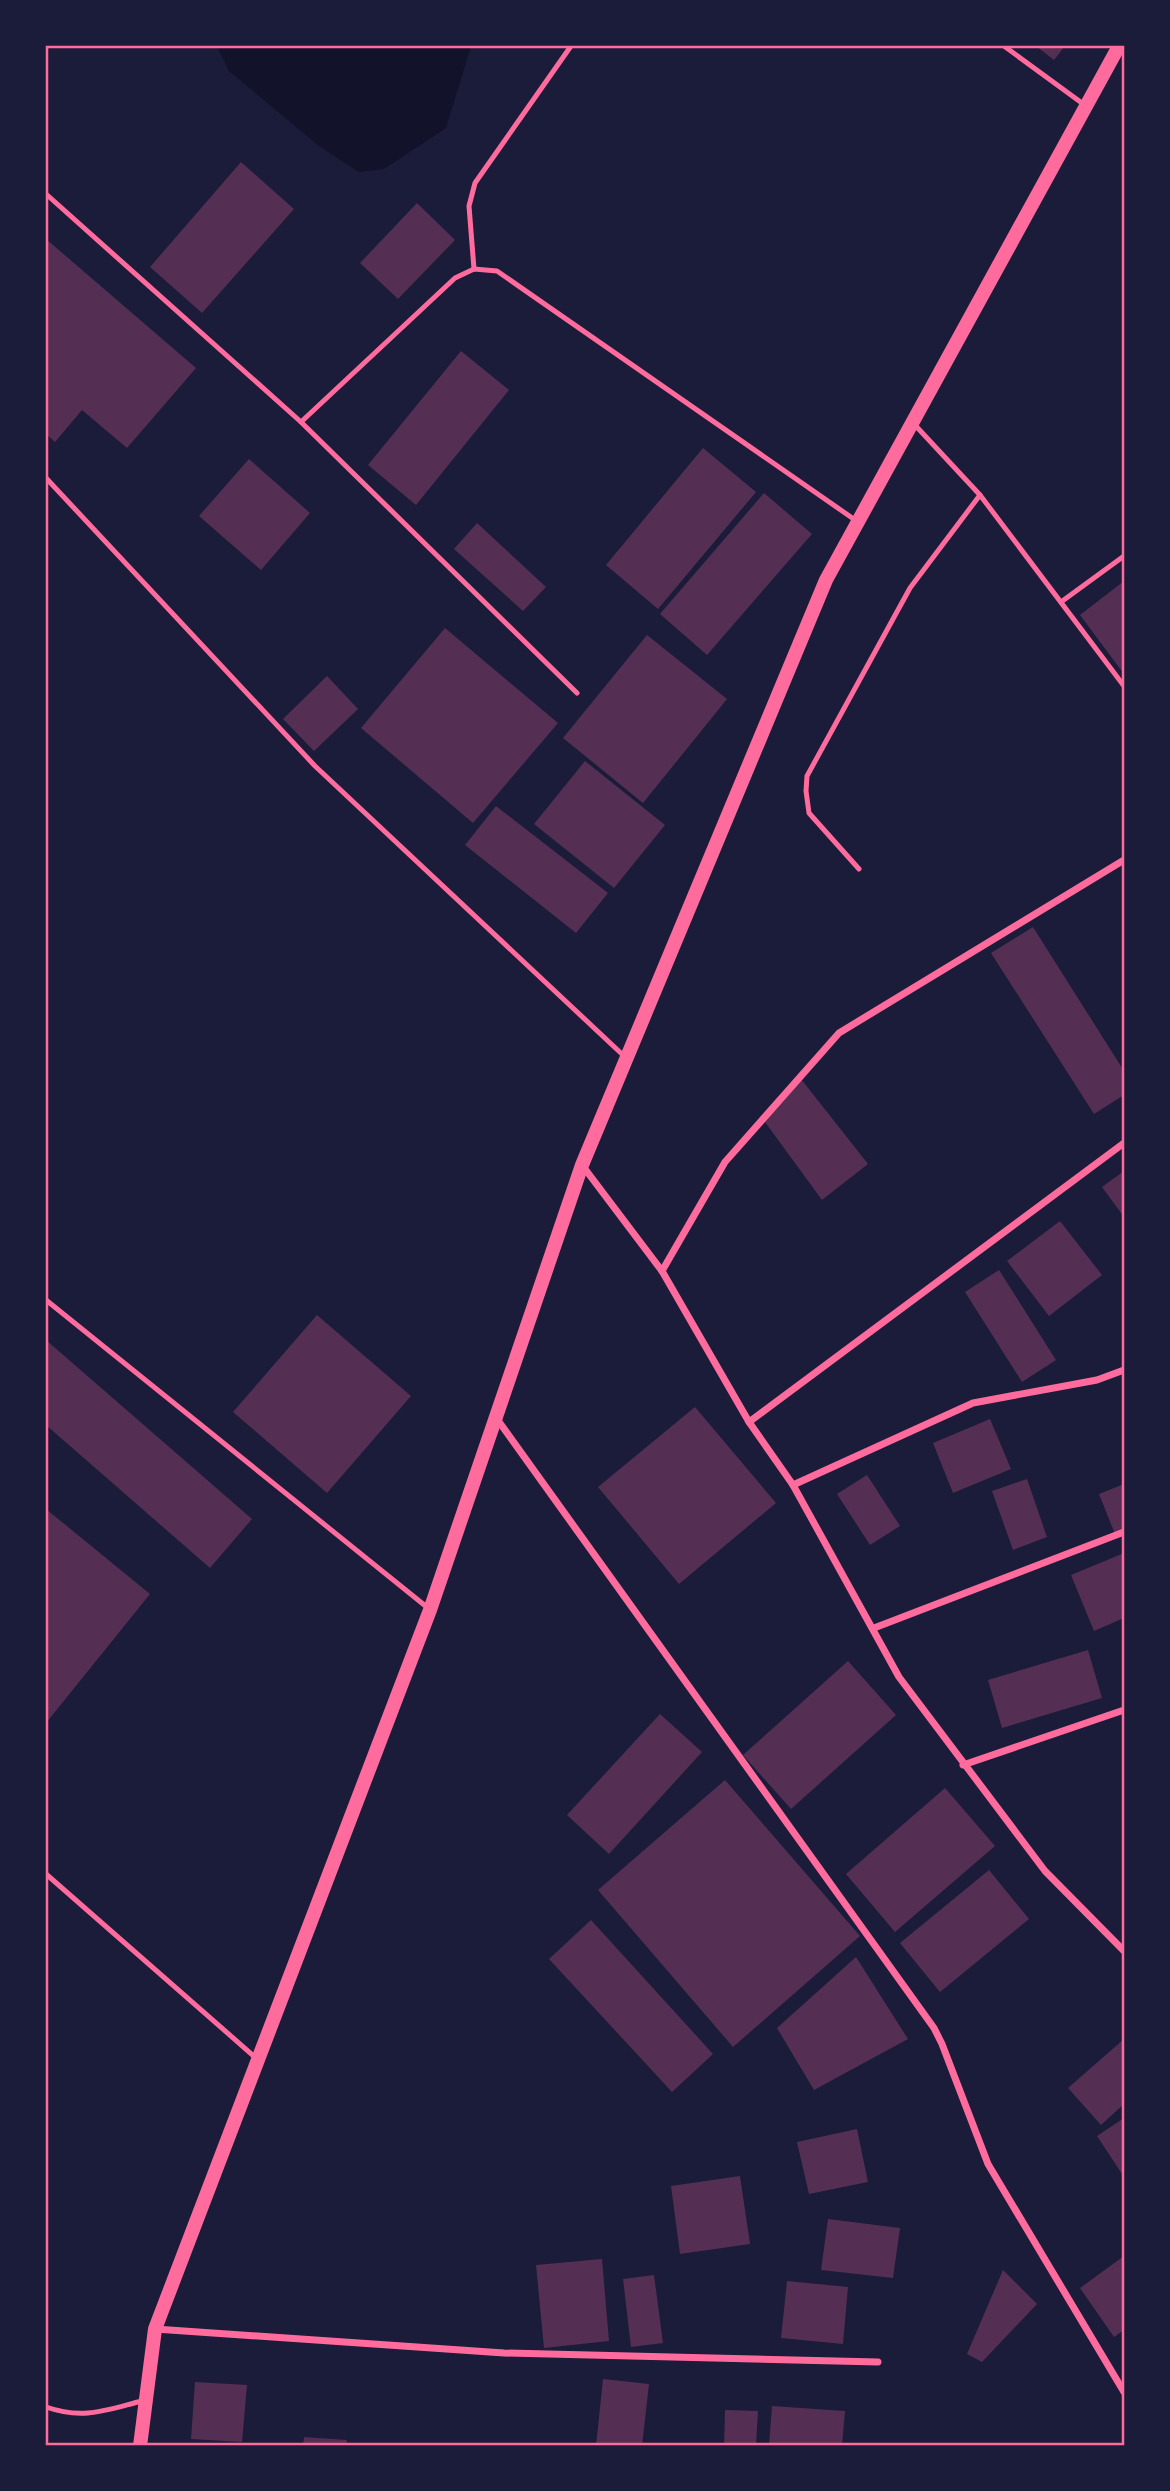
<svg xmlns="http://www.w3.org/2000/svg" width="1170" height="2491" font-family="Helvetica,sans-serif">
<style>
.water{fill:#12122b}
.building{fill:#542f53}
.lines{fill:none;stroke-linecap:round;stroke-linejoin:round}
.service{stroke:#ff6b9d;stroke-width:5}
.minor{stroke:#ff6b9d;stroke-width:7}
.secondary{stroke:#ff6b9d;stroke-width:14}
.neatline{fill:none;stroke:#ff6b9d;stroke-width:2.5}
</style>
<rect width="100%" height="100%" fill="#1b1b3a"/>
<!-- water -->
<path class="water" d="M217,46H471L446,128L384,169L359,172L319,146L229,71Z"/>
<!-- building -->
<g class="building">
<path d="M1036,46H1065L1054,60Z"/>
<path d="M241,162L294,209L202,313L150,267Z"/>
<path d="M417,203L455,240L398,299L360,263Z"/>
<path d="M46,239L196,368L127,448L82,410L55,442L46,434Z"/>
<path d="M461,351L509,390L416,505L368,465Z"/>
<path d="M703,448L756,492L658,609L606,565Z"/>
<path d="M249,459L310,513L261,570L199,516Z"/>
<path d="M764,493L812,534L707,655L660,614Z"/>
<path d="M477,523L546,587L523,611L454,549Z"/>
<path d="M1124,581V674L1080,615Z"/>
<path d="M445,628L558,723L473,823L361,728Z"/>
<path d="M647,635L727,699L643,803L563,738Z"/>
<path d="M327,676L358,709L314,751L283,719Z"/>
<path d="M585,761L665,825L614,888L534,824Z"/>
<path d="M496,806L608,893L576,933L465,845Z"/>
<path d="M1033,927L1124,1071V1095L1094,1114L991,953Z"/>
<path d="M801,1079L868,1164L822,1200L765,1122Z"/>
<path d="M1124,1171V1217L1102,1187Z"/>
<path d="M1060,1221L1102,1275L1049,1316L1007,1261Z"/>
<path d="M999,1270L1056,1360L1022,1382L965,1292Z"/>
<path d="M317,1315L411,1396L327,1493L233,1412Z"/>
<path d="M46,1340L252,1519L210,1568L46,1425Z"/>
<path d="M695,1407L776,1503L679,1584L598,1487Z"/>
<path d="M990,1419L1011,1469L953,1493L933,1443Z"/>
<path d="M867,1475L900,1526L870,1545L837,1494Z"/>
<path d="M1027,1479L1047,1537L1013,1550L992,1491Z"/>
<path d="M1124,1484V1530L1115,1534L1099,1494Z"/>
<path d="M46,1509L150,1594L46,1723Z"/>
<path d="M1124,1553V1618L1094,1631L1071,1575Z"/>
<path d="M1088,1650L1102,1698L1002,1728L988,1680Z"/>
<path d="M848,1661L896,1715L791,1809L743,1755Z"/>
<path d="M660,1714L702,1752L609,1854L567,1815Z"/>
<path d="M725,1780L860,1936L733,2047L598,1890Z"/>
<path d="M945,1788L995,1846L895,1932L846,1874Z"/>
<path d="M989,1870L1029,1919L940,1992L900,1943Z"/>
<path d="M591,1920L713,2054L672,2092L549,1959Z"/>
<path d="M856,1957L908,2039L814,2090L777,2028Z"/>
<path d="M1124,2039V2104L1101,2125L1068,2088Z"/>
<path d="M1124,2118V2177L1097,2136Z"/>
<path d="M857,2129L868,2182L809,2194L797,2142Z"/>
<path d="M740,2176L750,2244L680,2254L671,2186Z"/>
<path d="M828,2219L900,2228L893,2278L821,2270Z"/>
<path d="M1124,2256V2330L1114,2337L1080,2288Z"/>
<path d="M602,2259L609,2341L544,2348L536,2265Z"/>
<path d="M1003,2270L1037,2304L982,2362L967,2354Z"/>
<path d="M654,2275L663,2343L631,2347L623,2279Z"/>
<path d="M787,2281L848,2287L843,2344L781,2338Z"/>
<path d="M603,2379L649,2384L642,2446H596Z"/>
<path d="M195,2382L247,2385L242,2442L191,2439Z"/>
<path d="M772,2406L845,2411L842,2446H769Z"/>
<path d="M725,2410L758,2411L756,2446H724Z"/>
<path d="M304,2437L347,2440L346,2446H303Z"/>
</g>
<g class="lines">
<!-- service -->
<g class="service">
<path d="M1004,46L1086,106"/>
<path d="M46,194L301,422L455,278L474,269L497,271L858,522"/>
<path d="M474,269L469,206L475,183L571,46"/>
<path d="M301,422L577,693"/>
<path d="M914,424L980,495L1124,686"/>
<path d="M46,478L315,766L624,1056"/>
<path d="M1061,602L1124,556"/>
<path d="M859,869L809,813L806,791L807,776L910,588L980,495"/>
<path d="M46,1300L428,1608"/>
<path d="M46,1874L256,2058"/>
<path d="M46,2407C83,2420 106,2410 142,2401"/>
</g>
<!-- minor -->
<g class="minor">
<path d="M582,1165L662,1271L749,1422L793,1485L899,1677L1045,1871L1124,1951"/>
<path d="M662,1271L725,1162L839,1033L1124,860"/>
<path d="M497,1419L934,2028L942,2044L988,2164L1124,2392"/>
<path d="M749,1422L1124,1143"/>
<path d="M793,1485L973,1403L1097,1380L1124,1370"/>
<path d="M874,1628L1124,1532"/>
<path d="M963,1765L1124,1710"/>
<path d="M155,2329L504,2353L878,2362"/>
</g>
<!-- secondary -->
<path class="secondary" d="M140,2446L155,2329L430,1610L582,1165L826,580L1119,46"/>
</g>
<!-- border -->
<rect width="1170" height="2491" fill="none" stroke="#1b1b3a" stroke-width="94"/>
<rect x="47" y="47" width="1076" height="2397" class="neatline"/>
</svg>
